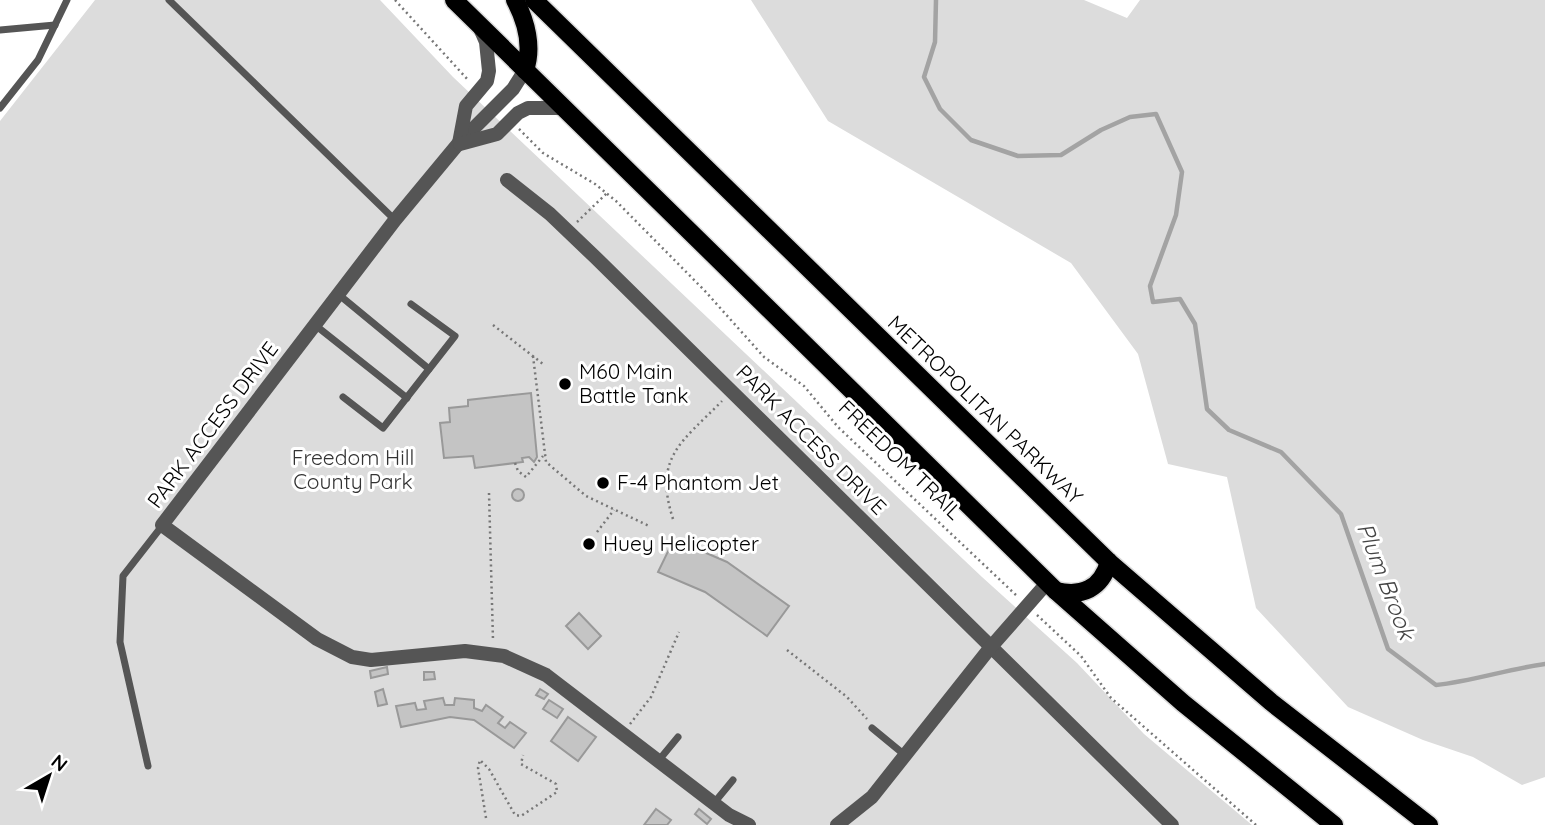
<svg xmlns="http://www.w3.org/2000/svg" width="1545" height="825" font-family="Quicksand,sans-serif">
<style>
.green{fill:#dcdcdc}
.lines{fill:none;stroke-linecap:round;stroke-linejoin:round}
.stream{stroke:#a3a3a3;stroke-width:4.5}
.building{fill:#c4c4c4;stroke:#999;stroke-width:2}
.primary-casing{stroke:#dbdbdb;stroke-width:21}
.path{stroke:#777;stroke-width:2.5;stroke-dasharray:2 3.5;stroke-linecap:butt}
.lane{stroke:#555;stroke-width:7}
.street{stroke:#555;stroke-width:14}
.primary{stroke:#000;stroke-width:18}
.poi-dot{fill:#000;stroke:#fff;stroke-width:2.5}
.labels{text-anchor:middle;stroke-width:6;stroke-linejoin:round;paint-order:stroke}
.poi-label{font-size:21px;fill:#000;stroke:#fff;text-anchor:start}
.street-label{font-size:21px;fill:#000;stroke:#fff}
.park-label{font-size:21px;fill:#333;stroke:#fff}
.water-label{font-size:23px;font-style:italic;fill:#444;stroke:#fff}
</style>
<rect width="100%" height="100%" fill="#fff"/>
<!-- green -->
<g class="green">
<path d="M95,0H380L453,77L982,577L1077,663L1144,734L1252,825H0V121Z"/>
<path d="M751,0H1084L1127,18L1140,0H1545V777L1522,785L1473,757L1423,740L1348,707L1256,608L1227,477L1168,464L1138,354L1071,263L828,121Z"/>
</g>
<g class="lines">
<!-- stream -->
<path class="stream" d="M936,0L935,42L924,77L940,109L971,140L1018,156L1061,155L1101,130L1130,117L1156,114L1182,172L1176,215L1150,286L1153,302L1180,299L1195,324L1207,409L1229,430L1281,452L1341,514L1388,649L1436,685C1473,681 1508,669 1545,664"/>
</g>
<!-- building -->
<g class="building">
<path d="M531,393L537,457L534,462L529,457L522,458L523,462L475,468L473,456L444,458L440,423L450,422L449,408L468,406V400Z"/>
<circle cx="518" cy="495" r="6"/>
<path d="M674,539L727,562L789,606L767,636L705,592L658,572Z"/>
<path d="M579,613L601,636L588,649L566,626Z"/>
<path d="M387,667L388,674L371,678L370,671Z"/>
<path d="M424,672H434L435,679L424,680Z"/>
<path d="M383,689L387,704L378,706L375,692Z"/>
<path d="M540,689L548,694L544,699L536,695Z"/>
<path d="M443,698L445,705H454L455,698L474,700V708L482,711L486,705L503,717L498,723L505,728L510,722L526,733L514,748L474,720L450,717L401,727L396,706L415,703L417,710L426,709L424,701Z"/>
<path d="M549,700L563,709L557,718L543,709Z"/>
<path d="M568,717L596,737L578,761L551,741Z"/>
<path d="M656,809L671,820L667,825H644Z"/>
<path d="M699,809L711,819L707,824L695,814Z"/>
</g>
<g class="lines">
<defs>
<g id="primary">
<path d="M454,0L1056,591L1183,703L1334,825"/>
<path d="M515,0C526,21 533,47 525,70"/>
<path d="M534,0L1109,562L1271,702L1429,825"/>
<path d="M1056,591C1082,597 1101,589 1109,562"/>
</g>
</defs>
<!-- primary casing -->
<use href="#primary" class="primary-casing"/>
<!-- path -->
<g class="path">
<path d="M395,0L469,81"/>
<path d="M519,129L543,153L595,184L616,201L705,291L764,357L804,386L838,427L1017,596"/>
<path d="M577,222L607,193"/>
<path d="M493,325L543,364"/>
<path d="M533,356L546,462L586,496L649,526"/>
<path d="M515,463L518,471L526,477L543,456"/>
<path d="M489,493L493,640"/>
<path d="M673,519C653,457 682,442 722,401"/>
<path d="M597,532L614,510"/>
<path d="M1037,615L1081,656L1111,698L1256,825"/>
<path d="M787,650L847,697L867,719"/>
<path d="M630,724L651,697L679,632"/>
<path d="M486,818L478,768L480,760L489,769L515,815L521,816L557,792L556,784L521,764L523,755"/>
</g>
<!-- lane -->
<g class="lane">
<path d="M169,0L395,220"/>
<path d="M0,30L55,25"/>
<path d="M0,108L38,60L67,0"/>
<path d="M338,294L429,369"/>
<path d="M315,325L407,398"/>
<path d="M343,397L383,428L455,336L411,304"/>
<path d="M872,728L906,756"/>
<path d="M659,760L678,737"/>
<path d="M148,766L120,642L123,576L162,526"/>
<path d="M714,803L733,780"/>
</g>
<!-- street -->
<g class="street">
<path d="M525,70L513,89L458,144L395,220L162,525L317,639L352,657L371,660L465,651L504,656L546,675L729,815L749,825"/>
<path d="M459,143L466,106L487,81L489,71L486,42L479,26"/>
<path d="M460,144L497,134L518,113L528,108H564"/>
<path d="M507,180L550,214L595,257L1172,825"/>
<path d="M837,825L872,797L990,648L1047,583"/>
</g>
<!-- primary -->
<use href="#primary" class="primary"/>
</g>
<!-- markers -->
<g class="poi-dot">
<circle cx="565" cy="384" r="7"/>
<circle cx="603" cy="483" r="7"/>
<circle cx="589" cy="544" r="7"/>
</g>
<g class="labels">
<!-- poi labels -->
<g class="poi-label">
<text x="579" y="379">M60 Main<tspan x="579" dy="24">Battle Tank</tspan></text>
<text x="617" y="490">F-4 Phantom Jet</text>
<text x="603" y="551">Huey Helicopter</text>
</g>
<!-- street labels -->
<g class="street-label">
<text transform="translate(985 410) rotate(44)" y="7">METROPOLITAN PARKWAY</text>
<text transform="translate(213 425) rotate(-53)" y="7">PARK ACCESS DRIVE</text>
<text transform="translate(811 440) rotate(45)" y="7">PARK ACCESS DRIVE</text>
<text transform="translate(900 460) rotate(44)" y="7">FREEDOM TRAIL</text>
</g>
<!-- park labels -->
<g class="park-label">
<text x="353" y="465">Freedom Hill<tspan x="353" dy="24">County Park</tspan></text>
</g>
<!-- water labels -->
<g class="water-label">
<text transform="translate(1386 581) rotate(69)" y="8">Plum Brook</text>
</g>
</g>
<!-- north arrow -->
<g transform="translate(49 776) rotate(39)" stroke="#ffffff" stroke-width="5" paint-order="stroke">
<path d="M0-5L12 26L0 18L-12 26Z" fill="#000000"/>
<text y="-10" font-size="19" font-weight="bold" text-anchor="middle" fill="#000000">N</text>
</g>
</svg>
